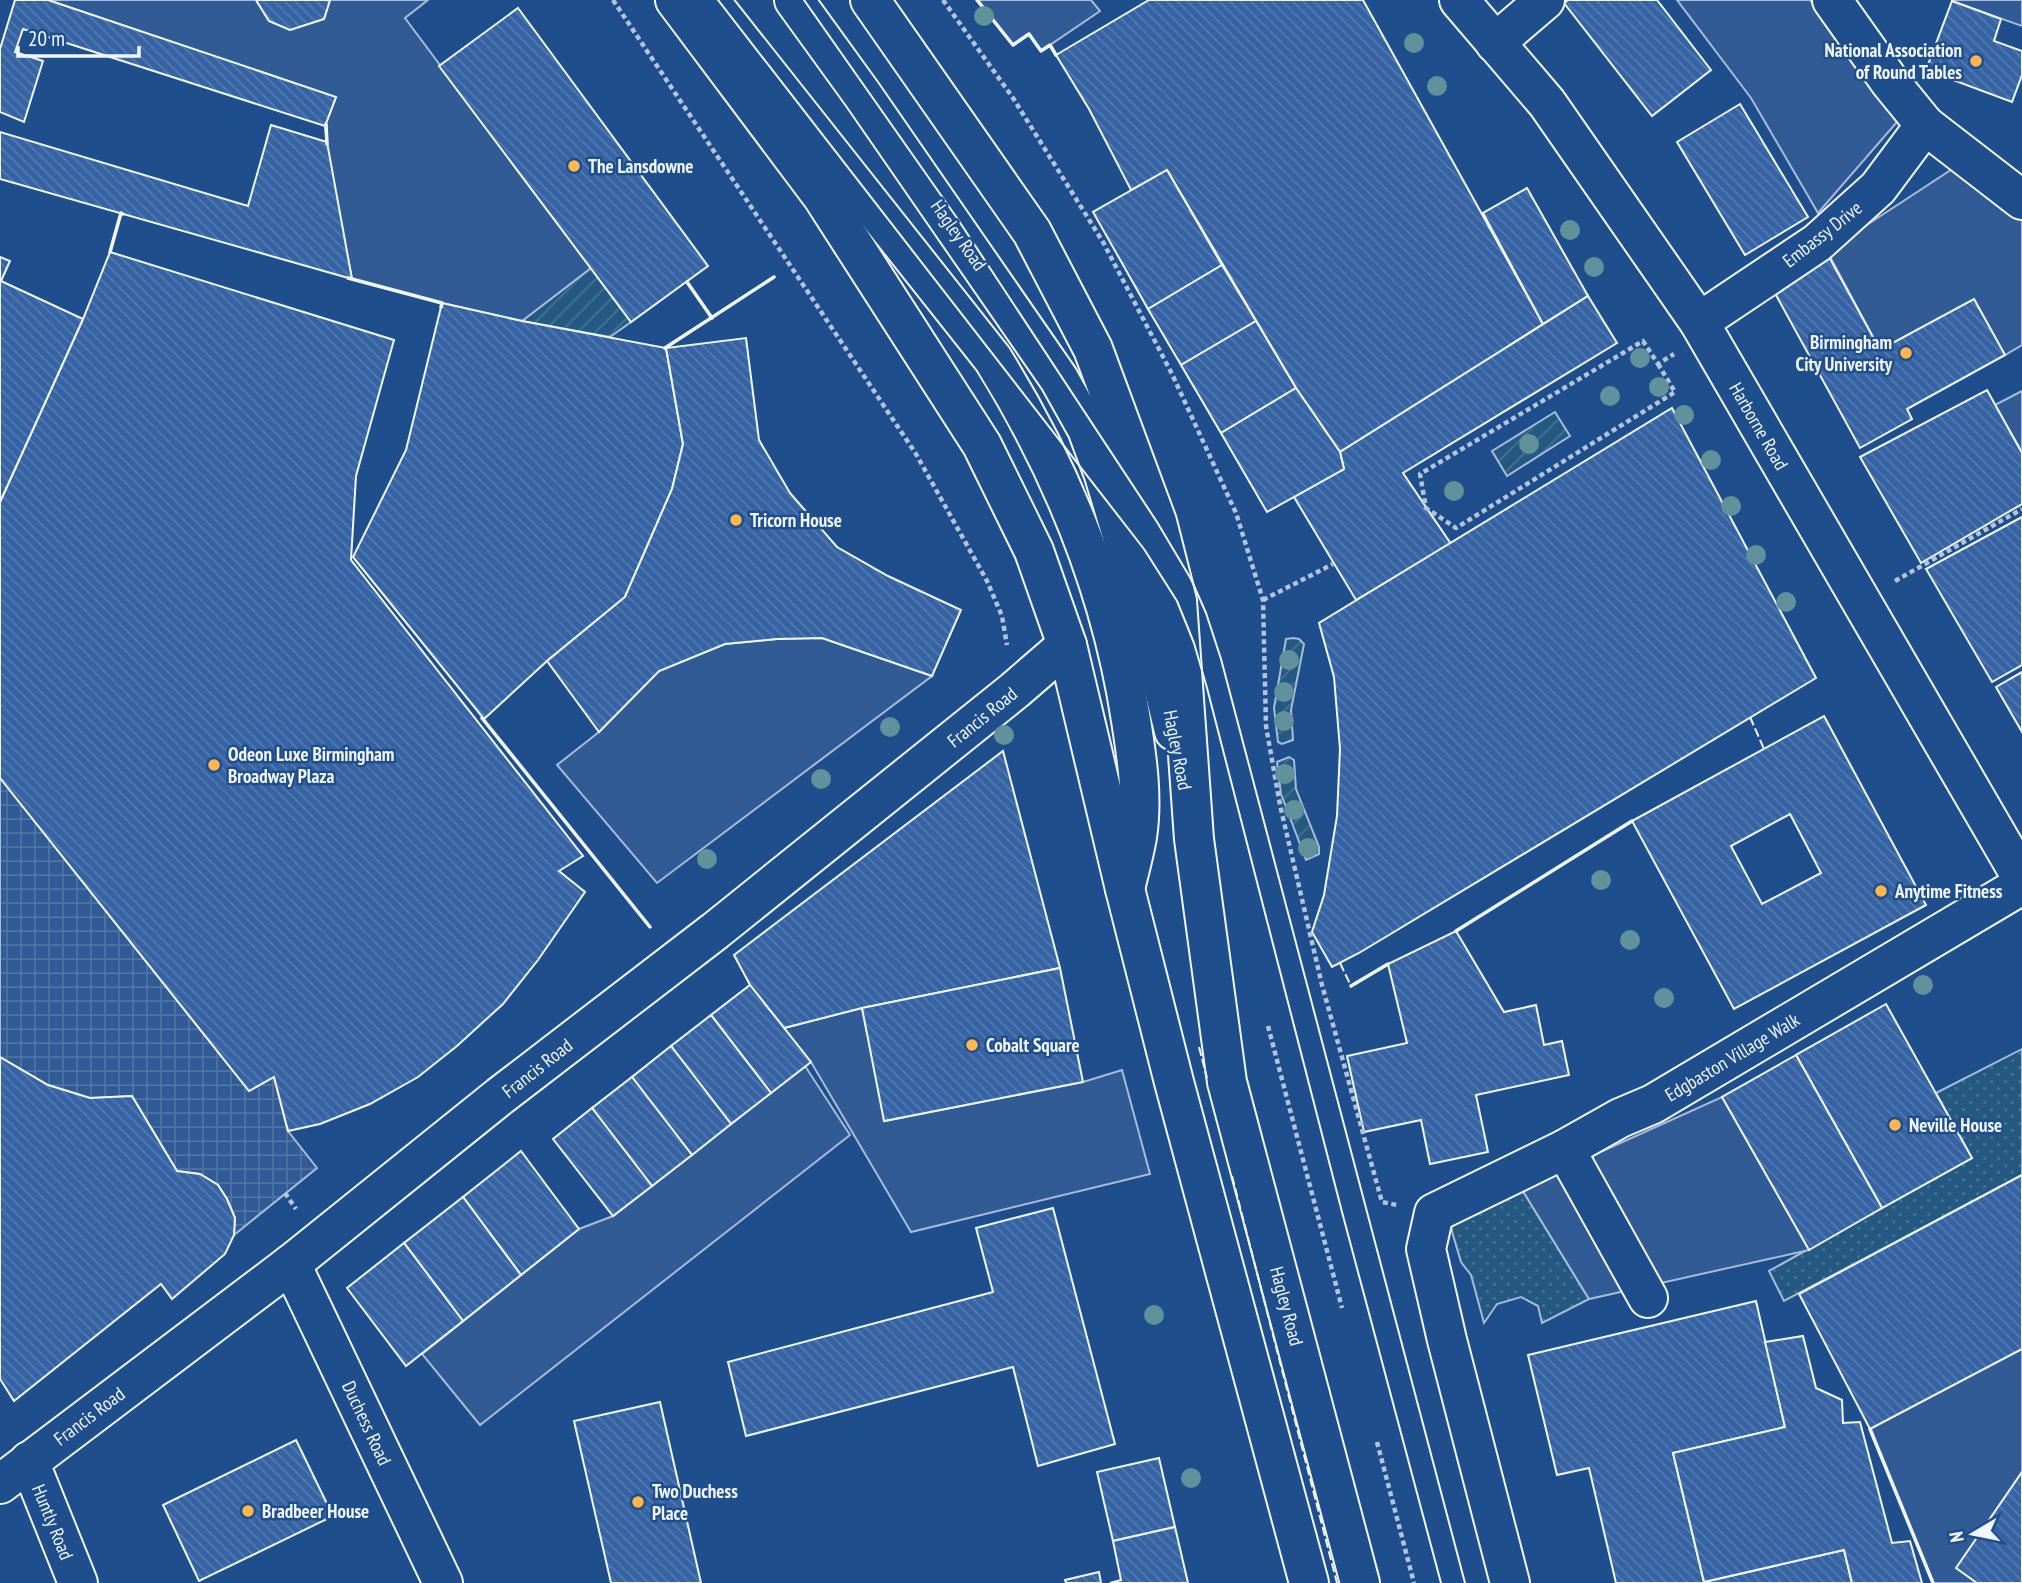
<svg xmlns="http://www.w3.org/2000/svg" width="2022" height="1583" font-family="'PT Sans Narrow',sans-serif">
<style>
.grass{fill:url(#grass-dots);stroke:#a8bbd7;stroke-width:2}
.garden{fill:url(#garden-furrows);stroke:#a8bbd7;stroke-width:2}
.parking{fill:#305b95;stroke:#a8bbd7;stroke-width:2}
.plaza{fill:url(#plaza-grid);stroke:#a8bbd7;stroke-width:2}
.building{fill:url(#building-back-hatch);stroke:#f2f6ff;stroke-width:2;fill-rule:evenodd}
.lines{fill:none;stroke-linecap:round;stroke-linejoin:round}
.minor-casing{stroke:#f2f6ff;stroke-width:42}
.major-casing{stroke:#f2f6ff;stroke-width:42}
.highway-casing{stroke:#f2f6ff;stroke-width:42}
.path{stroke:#b3c4dc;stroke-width:4.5;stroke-dasharray:5 3.5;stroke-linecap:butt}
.minor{stroke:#1f4e8c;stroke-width:38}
.major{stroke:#1f4e8c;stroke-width:38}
.highway{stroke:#1f4e8c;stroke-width:38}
.tram{stroke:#f2f6ff;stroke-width:2}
.fence{stroke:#f2f6ff;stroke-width:2;stroke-dasharray:9 3.5;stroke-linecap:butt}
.wall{stroke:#f2f6ff;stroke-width:3.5}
.tree{fill:#61919a}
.poi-dot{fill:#ffb74d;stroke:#1f4e8c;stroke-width:2.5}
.labels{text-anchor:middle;stroke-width:5;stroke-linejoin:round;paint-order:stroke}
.poi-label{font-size:19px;font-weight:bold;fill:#f2f6ff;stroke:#1f4e8c;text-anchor:start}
.street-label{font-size:19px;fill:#f2f6ff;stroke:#1f4e8c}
</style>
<defs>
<pattern id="grass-dots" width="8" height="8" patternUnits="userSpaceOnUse" patternTransform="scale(1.75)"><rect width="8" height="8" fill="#245a82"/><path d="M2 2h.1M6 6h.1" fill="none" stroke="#447295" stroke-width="1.8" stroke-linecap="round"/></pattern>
<pattern id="garden-furrows" width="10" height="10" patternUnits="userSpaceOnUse" patternTransform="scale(1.75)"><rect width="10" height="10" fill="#245a82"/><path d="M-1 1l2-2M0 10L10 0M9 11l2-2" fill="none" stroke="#447295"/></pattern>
<pattern id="plaza-grid" width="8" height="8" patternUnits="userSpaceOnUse" patternTransform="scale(1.75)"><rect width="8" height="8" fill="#305b95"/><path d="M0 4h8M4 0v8" fill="none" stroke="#4e73a5"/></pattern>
<pattern id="building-back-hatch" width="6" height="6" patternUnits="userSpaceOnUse" patternTransform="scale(1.75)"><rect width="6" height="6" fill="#3563a3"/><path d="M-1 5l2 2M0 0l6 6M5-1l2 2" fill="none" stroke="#537ab1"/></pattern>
</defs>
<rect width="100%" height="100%" fill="#1f4e8c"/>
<!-- grass -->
<g class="grass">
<path d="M2022,1049V1175L1784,1301L1769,1271L1972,1158L1936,1093Z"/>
<path d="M1521,1188L1589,1299L1542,1323L1538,1306L1521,1297L1497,1304L1484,1323L1471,1275L1461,1262L1449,1221Z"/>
</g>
<!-- garden -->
<g class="garden">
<path d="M591,268L631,322L610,337L522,321Z"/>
<path d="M1555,412L1570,436L1507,476L1492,451Z"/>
<path d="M1293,638L1299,639L1304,644L1291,710L1293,740L1282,744L1278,742L1274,708L1286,639Z"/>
<path d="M1289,757L1294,760L1296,789L1319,847V854L1306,860L1281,794L1277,762Z"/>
</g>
<!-- parking -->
<g class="parking">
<path d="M48,0H256L269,21L290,30L324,19L330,0H428L405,18L591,268L522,321L442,303L352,279L328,157L325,126L336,97Z"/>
<path d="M977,0H1091L1100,11L1041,51L1029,34L1013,45Z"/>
<path d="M1677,0H1810L1897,122L1818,213L1751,98Z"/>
<path d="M2022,0V26L1952,1V0Z"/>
<path d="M1960,164L2022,214V345L2005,355L1974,299L1880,350L1827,251Z"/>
<path d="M2022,391V452L1995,405Z"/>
<path d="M822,638L932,676L657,883L557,765L599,732L659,671L725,644L777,639Z"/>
<path d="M862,1008L885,1121L1083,1082L1122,1070L1150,1174L911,1232L811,1062L784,1028Z"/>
<path d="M805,1066L850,1135L480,1425L422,1354L579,1229L613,1216Z"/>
<path d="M1722,1097L1809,1250L1589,1299L1521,1188Z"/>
<path d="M2022,1348V1472L1957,1568L1977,1583H1933L1870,1429Z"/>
</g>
<!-- plaza -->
<path class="plaza" d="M0,778L249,1091L274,1077L288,1131L317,1168L234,1235L235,1218L227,1199L218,1185L200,1174L177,1171L132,1096L90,1098L48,1085L0,1057Z"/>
<!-- building -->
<g class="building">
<path d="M15,0H48L336,97L325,126L23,29L15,52L43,61L24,122L0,112V49Z"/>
<path d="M256,0H330L324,19L290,30L269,21Z"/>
<path d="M1149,0H1363L1543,324L1510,345L1538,390L1475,429L1447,385L1340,452L1296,388L1167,170L1131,190L1089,109L1056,55Z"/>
<path d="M1568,0H1657L1711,70L1652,116L1564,3Z"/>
<path d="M1952,1L2001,19L1994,41L2022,51V75L2012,102L1926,70Z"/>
<path d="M518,8L708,266L631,322L439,66Z"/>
<path d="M1740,104L1808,217L1745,255L1677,142Z"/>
<path d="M271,125L327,142L352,279L0,179V132L248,206Z"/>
<path d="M1167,170L1222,265L1148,309L1093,212Z"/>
<path d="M1527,188L1588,296L1543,324L1483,213Z"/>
<path d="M110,252L394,340L356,476L351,560L583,856L559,871L585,892L538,960L503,1004L457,1046L418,1077L370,1104L320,1124L288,1131L274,1077L249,1091L0,778V502L83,319Z"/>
<path d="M1828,255L1880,350L1974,299L2005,355L1907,409L1912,419L1860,448L1771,286Z"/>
<path d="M0,257L10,261L1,281L83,319L0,502Z"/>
<path d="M1222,265L1256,321L1181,365L1148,309Z"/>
<path d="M1588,296L1617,343L1403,473L1451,544L1356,600L1294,497L1344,469L1340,452Z"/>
<path d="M442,303L522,321L666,348L683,444L672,489L625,597L547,661L484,719L353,557L406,450Z"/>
<path d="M1256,321L1296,388L1221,433L1181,365Z"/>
<path d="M746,338L759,440L790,493L837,547L888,576L961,610L932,676L822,638L777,639L725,644L659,671L599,732L547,661L625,597L672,489L683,444L666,348Z"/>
<path d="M1296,388L1340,452L1344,469L1267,512L1221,433Z"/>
<path d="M1987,390L2022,453V504L1921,563L1860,457Z"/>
<path d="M1672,408L1816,678L1359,953L1332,967L1312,932L1324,895L1337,816L1340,749L1334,677L1319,623Z"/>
<path d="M2022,517V665L1992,682L1926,569Z"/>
<path d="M2022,672V732L1996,687Z"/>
<path d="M1824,716L1926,905L1734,1009L1632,821ZM1790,814L1821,873L1762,904L1731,846Z"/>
<path d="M1003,751L1060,968L862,1008L784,1028L750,985L734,955Z"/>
<path d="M1456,931L1504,1012L1536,1005L1544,1045L1562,1041L1569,1075L1476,1095L1488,1152L1430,1164L1421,1120L1364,1132L1347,1056L1407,1043L1388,964Z"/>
<path d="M1060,968L1083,1082L884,1121L862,1008Z"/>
<path d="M750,985L811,1062L771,1093L711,1015Z"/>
<path d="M1886,1004L1972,1158L1882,1208L1796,1055Z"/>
<path d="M711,1015L771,1093L731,1124L671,1046Z"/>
<path d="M671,1046L731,1124L692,1155L632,1077Z"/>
<path d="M1796,1055L1882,1208L1809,1250L1722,1097Z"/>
<path d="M0,1057L48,1085L90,1098L132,1096L177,1171L200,1174L218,1185L227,1199L235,1218L234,1235L225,1254L172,1299L161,1284L14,1401L0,1379Z"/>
<path d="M632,1077L692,1155L652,1186L592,1108Z"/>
<path d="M592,1108L652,1186L613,1216L553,1139Z"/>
<path d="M521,1151L579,1229L521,1275L463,1197Z"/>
<path d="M2022,1175V1349L1870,1429L1799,1294Z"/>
<path d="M463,1197L521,1275L463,1321L404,1243Z"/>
<path d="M1053,1208L1115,1444L1038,1466L1013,1367L746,1436L728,1362L993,1292L976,1228Z"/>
<path d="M404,1243L463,1321L406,1366L347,1288Z"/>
<path d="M1756,1301L1785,1427L1673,1453L1704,1582L1844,1550L1852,1583H1616L1589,1468L1557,1475L1528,1355Z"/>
<path d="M1803,1336L1816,1388L1842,1400L1843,1423L1860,1422L1892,1543L1910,1541L1922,1583H1852L1844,1550L1704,1582L1673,1453L1785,1427L1765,1342Z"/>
<path d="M660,1402L701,1583H611L574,1421Z"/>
<path d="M296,1440L333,1516L199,1581L163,1505Z"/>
<path d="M1159,1458L1175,1527L1113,1541L1097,1472Z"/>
<path d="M2022,1472V1583H1977L1956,1568Z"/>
<path d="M1175,1527L1188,1583H1110L1121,1580L1113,1541Z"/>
<path d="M1099,1572L1101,1583H1066L1065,1580Z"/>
</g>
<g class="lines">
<defs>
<g id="minor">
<path d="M709,0L993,359C1062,470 1111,590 1131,720C1137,758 1143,798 1137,837C1134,854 1129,872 1125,889"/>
<path d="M794,0L862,94L1059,379L1087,429L1104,475L1147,620L1174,731"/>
<path d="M1832,0L1890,82L1925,125L2022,200"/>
<path d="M1495,43L1545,0"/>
<path d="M1699,322L1817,243L1878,188L1925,125"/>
<path d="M1565,1149L1648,1298"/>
<path d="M291,1264L443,1583"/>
<path d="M29,1461L78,1583"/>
<path d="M0,1484L291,1264L500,1096L715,931L1015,690L1067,645"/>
<path d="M1510,1583L1447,1340L1426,1249L1434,1213L1565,1149L1620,1118L1653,1104L2022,885"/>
</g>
<path id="major" d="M1459,0L1547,103L1699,322L2022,878"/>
<g id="highway">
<path d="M675,0L822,196L982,445L1034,551L1067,645L1125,889L1174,1082L1309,1583"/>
<path d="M870,0L1032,232L1093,349L1157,522L1177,601L1194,839L1227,1082L1360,1583"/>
</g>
</defs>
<!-- minor casing -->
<use href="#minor" class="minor-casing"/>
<!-- major casing -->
<use href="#major" class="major-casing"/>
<!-- highway casing -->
<use href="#highway" class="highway-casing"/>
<!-- path -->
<g class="path">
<path d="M613,0L916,454L987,581L1002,616L1007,645"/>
<path d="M943,0L1013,98L1103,242L1172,374L1236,513L1263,600L1266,726L1280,805L1322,985L1382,1202L1397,1205"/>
<path d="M1658,364L1675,392L1456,528L1426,508L1420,474L1643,341L1658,364L1674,354"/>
<path d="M1895,581L2022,509"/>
<path d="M1263,600L1333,564"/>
<path d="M1268,1026L1342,1308"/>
<path d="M285,1193L296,1209"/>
<path d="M1377,1442L1414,1583"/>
</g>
<!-- minor -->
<use href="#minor" class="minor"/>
<!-- major -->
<use href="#major" class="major"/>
<!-- highway -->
<use href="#highway" class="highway"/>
<!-- tram -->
<g class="tram">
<path d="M718,0L1144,549L1177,601L1194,643L1207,688L1342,1212L1441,1583"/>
<path d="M804,0L957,218L1157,522L1191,579L1206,613L1221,659L1465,1583"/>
</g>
<!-- fence -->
<g class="fence">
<path d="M1750,717L1764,749"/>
<path d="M1340,963L1351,986"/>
<path d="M1199,1047L1207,1078"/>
<path d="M1232,1176L1337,1583"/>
</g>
<!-- wall -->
<g class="wall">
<path d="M977,0L1013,45L1029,34L1041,51L1050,45L1056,55"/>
<path d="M326,124L327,144"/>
<path d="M110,252L121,213L123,214"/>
<path d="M348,278L442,303L441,307"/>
<path d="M687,282L712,318"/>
<path d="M665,348L774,277"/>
<path d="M482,718L650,927"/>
<path d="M1456,931L1632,821"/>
<path d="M1351,986L1388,964"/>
<path d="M1870,1429L1933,1583"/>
</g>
</g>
<!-- trees -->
<g class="tree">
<circle cx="984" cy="16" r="10"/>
<circle cx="1414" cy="43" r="10"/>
<circle cx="1437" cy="86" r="10"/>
<circle cx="1570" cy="230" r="10"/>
<circle cx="1594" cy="267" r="10"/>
<circle cx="1640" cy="358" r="10"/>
<circle cx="1659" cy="387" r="10"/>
<circle cx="1610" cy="396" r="10"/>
<circle cx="1684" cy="415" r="10"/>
<circle cx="1529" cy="444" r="10"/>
<circle cx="1711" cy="460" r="10"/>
<circle cx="1454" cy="491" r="10"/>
<circle cx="1731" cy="506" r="10"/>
<circle cx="1756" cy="555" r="10"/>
<circle cx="1786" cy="602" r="10"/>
<circle cx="1289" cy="660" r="10"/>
<circle cx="1284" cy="692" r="10"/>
<circle cx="1284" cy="721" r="10"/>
<circle cx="890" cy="727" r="10"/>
<circle cx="1004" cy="735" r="10"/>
<circle cx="1285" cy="774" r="10"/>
<circle cx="821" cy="779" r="10"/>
<circle cx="1294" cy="810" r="10"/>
<circle cx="1308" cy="848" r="10"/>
<circle cx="707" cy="859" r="10"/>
<circle cx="1601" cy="880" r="10"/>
<circle cx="1630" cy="940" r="10"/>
<circle cx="1923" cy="985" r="10"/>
<circle cx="1664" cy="998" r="10"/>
<circle cx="1154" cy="1315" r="10"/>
<circle cx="1191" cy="1478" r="10"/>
</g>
<!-- markers -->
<g class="poi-dot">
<circle cx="1976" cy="61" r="7"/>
<circle cx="574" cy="166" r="7"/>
<circle cx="1906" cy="353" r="7"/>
<circle cx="736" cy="520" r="7"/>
<circle cx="214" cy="765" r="7"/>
<circle cx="1881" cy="891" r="7"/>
<circle cx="972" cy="1045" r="7"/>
<circle cx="1895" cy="1125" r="7"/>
<circle cx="638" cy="1502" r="7"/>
<circle cx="248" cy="1511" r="7"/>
</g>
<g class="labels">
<!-- poi labels -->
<g class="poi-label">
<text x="1962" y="57" text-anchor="end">National Association<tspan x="1962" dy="22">of Round Tables</tspan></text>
<text x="588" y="173">The Lansdowne</text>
<text x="1892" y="349" text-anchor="end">Birmingham<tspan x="1892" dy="22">City University</tspan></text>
<text x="750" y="527">Tricorn House</text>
<text x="228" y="761">Odeon Luxe Birmingham<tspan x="228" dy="22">Broadway Plaza</tspan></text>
<text x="1895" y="898">Anytime Fitness</text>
<text x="986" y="1052">Cobalt Square</text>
<text x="1909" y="1132">Neville House</text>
<text x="652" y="1498">Two Duchess<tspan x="652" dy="22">Place</tspan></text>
<text x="262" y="1518">Bradbeer House</text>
</g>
<!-- street labels -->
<g class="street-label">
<text transform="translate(1822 234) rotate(-38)" y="7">Embassy Drive</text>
<text transform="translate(959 235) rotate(55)" y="7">Hagley Road</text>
<text transform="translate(1759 426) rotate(60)" y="7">Harborne Road</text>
<text transform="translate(982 717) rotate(-39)" y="7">Francis Road</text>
<text transform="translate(1178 750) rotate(79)" y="7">Hagley Road</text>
<text transform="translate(1732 1057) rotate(-31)" y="7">Edgbaston Village Walk</text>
<text transform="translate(537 1068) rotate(-38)" y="7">Francis Road</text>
<text transform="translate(1287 1306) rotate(75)" y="7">Hagley Road</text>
<text transform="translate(89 1416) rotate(-37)" y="7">Francis Road</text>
<text transform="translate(367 1423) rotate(65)" y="7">Duchess Road</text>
<text transform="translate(53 1522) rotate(68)" y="7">Huntly Road</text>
</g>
</g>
<!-- north arrow -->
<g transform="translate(1973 1534) rotate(260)" stroke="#1f4e8c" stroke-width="5" paint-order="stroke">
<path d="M0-5L12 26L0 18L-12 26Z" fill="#f2f6ff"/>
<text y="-10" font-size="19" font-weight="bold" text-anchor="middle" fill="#f2f6ff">N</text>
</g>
<!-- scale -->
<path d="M18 46v10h121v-10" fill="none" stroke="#f2f6ff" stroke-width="3.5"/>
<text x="28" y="46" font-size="21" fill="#f2f6ff" stroke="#1f4e8c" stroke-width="5" paint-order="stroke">20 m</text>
</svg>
